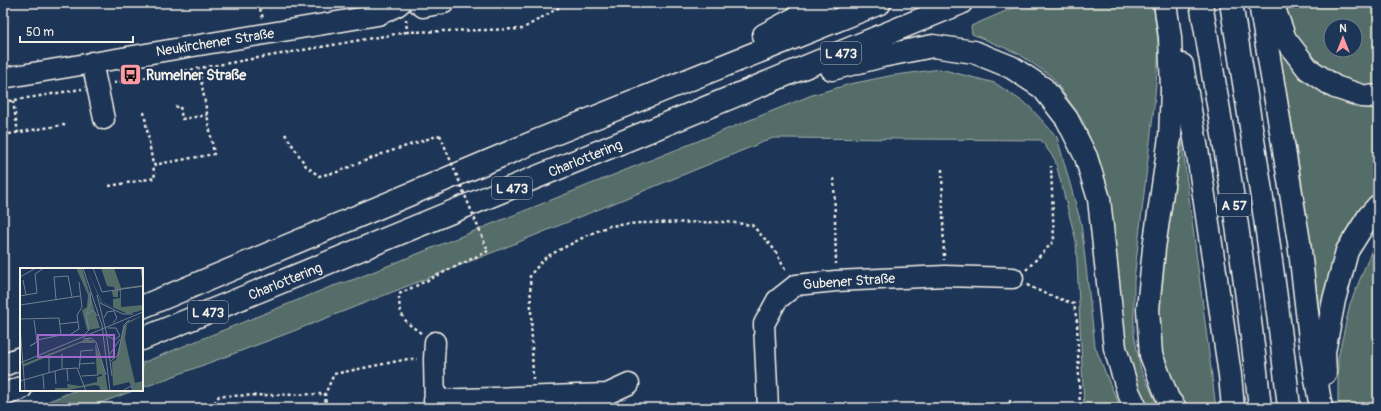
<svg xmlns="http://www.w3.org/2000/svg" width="1381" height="411" font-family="Pangolin,sans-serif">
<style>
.green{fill:#556d69;stroke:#a4afa8;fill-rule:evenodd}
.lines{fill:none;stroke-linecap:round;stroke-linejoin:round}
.minor-casing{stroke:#f4f1e8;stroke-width:23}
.highway-casing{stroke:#f4f1e8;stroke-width:25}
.path{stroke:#f4f1e8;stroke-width:2.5;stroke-dasharray:3 3;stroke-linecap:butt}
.minor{stroke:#1d3557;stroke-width:20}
.highway{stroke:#1d3557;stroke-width:22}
.path-bridge{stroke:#f4f1e8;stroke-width:2.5;stroke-dasharray:3 3;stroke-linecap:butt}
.labels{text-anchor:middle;stroke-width:4;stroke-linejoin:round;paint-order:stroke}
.shield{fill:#1d3557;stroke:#b4b9bc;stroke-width:1}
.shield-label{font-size:13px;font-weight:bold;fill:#f4f1e8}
.street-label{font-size:14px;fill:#f4f1e8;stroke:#1d3557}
.poi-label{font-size:14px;font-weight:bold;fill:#f4f1e8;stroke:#1d3557;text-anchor:start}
.inset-road{fill:none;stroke:#738091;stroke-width:1}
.view{fill:#9f67cb;fill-opacity:0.15;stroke:#9f67cb;stroke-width:2}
.inset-edge{fill:none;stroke:#f4f1e8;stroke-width:2}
</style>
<rect width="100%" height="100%" fill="#1d3557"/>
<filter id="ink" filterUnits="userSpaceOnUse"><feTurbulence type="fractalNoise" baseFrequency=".025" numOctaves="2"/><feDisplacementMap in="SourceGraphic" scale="8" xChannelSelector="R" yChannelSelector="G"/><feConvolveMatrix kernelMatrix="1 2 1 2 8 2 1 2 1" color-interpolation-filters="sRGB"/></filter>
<g filter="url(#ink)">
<!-- green -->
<g class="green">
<path d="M1024,3H1153L1159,48L1154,107L1134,280V334L1141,370L1159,408H1143L1120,325L1112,237L1104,176L1083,121L1052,77L1019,54L972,34L971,26Z"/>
<path d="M1280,3H1378V88L1355,86L1334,76L1310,59L1288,30ZM1331,26H1355V50H1331Z"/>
<path d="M1278,45L1378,103V199L1339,259L1320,316L1301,177Z"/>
<path d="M940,69L995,83L1029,106L1057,137L1081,223L1095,346L1109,382L1121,408H1084L1076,241L1055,160L1041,140L773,138L509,246L286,334L142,388V363L330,287L355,279L812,95L850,84L889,76Z"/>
<path d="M1178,111L1216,408H1184L1163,373L1153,300Z"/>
<path d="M1378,239V408H1338V358L1350,304L1375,242Z"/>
<path d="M76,390H135L87,408H32Z"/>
</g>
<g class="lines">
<defs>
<g id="minor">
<path d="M418,3L423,7L444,3"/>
<path d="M92,62L104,119"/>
<path d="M3,78L378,15L397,6L401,3"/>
<path d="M434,400L607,394L629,384"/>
<path d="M435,408L434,359L435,342"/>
<path d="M768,408L764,324L777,300L796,285L836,281L945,276L1013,278"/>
</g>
<g id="highway">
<path d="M1165,3L1170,37L1172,90L1170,137L1154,248L1148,309L1151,355L1168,399L1175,408"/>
<path d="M1201,3C1224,137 1246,272 1260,408"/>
<path d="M1231,3C1253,137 1275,272 1289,408"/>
<path d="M1260,3L1299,242L1312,356L1321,408"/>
<path d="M1272,3L1285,39L1308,69L1335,87L1362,96L1378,97"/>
<path d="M764,35L824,3"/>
<path d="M1182,65L1199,161L1230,375L1233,408"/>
<path d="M832,69L882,56L933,46L974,52L1011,67L1043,88L1067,119L1086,157L1099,199L1115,348L1128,391L1136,408"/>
<path d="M142,307L539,140L880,3"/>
<path d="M142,339L961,3"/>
<path d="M3,365L21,358"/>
<path d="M1325,373L1324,352L1334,300L1347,251L1369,216L1378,206"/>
<path d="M3,395L21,388"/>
</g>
</defs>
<!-- minor casing -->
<use href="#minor" class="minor-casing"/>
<!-- highway casing -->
<use href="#highway" class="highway-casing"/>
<!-- path -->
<g class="path">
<path d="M258,3L263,18"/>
<path d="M406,19L407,32L522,29L567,3"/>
<path d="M114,83L407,32"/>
<path d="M13,101L18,133"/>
<path d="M3,102L82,89"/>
<path d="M175,107L180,106L182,119L207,115"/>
<path d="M144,112L153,165"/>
<path d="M285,134L306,166L319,176L337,172L382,154L440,135"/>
<path d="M3,135L63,125L67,126"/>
<path d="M942,169L944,260"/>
<path d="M834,178L836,264"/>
<path d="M109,186L155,178L153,165L214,154L199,68"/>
<path d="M1026,270L1054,241L1051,166"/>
<path d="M1027,285L1044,293L1074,304L1077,322L1080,408"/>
<path d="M421,333C403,321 399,316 399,294L488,251"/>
<path d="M533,380L530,275L546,257L588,235L609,226L639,223L727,222L752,225L774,249L786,271"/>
<path d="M1010,400V408"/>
<path d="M933,404V408"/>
<path d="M211,408L219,396L325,394"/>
<path d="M326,408L325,394L334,374L408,359H417"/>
</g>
<!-- minor -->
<use href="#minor" class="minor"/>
<!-- highway -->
<use href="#highway" class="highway"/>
<!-- path-bridge -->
<path class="path-bridge" d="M440,135L488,251"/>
</g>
</g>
<!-- icons -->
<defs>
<symbol id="bus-square" viewBox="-11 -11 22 22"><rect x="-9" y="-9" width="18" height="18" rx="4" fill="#ff9aa2" stroke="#1d3557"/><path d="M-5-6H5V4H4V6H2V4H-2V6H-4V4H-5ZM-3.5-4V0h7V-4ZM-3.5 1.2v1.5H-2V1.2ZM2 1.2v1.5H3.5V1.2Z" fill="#111"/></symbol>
</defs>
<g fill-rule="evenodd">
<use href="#bus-square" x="118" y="62" width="25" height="25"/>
</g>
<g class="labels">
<!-- shield labels -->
<g class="shield">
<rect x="821" y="42" width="40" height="22" rx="3"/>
<rect x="492" y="177" width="40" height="22" rx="3"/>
<rect x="1217" y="194" width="34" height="22" rx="3"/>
<rect x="188" y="301" width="40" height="22" rx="3"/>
</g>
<g class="shield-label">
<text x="841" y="58">L 473</text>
<text x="512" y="193">L 473</text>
<text x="1234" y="210">A 57</text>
<text x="208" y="317">L 473</text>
</g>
<!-- street labels -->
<g class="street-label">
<text transform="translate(215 42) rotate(-9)" y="5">Neukirchener Straße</text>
<text transform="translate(585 158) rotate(-22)" y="5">Charlottering</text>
<text transform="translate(285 281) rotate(-22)" y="5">Charlottering</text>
<text transform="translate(849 281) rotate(-4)" y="5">Gubener Straße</text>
</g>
<!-- poi labels -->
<g class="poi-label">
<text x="146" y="80">Rumelner Straße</text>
</g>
</g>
<!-- overview -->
<g transform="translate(20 268)">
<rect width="123" height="123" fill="#1d3557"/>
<path d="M56,0H62L80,60L67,62L62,42L67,39L68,27ZM66,0L82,34L93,39V31L100,30V24L98,22V29H93L92,23L95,22L94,19L87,18L81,0H94L101,20L123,17L120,0L123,14V21V19L101,21V39L123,37V42L108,46L81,34ZM123,47L107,56L105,71L115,115L123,113V123H114L109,114L93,118L92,94L96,92L104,58L109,53ZM67,71L74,73L84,100L88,123H81L79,118L75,117L43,123H31H35V120H48L47,116L60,118L77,114V109L82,108V106L77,107L75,75H60L3,99V96Z" fill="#556d69"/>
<path class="inset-road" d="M63,0L82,57L90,123M73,0L82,24L123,18M121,0L123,13M0,9L16,0M3,12L6,27M77,27L86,63L92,108M0,28L17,25L15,6L24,0M36,31L34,9L48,8L52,29M80,35L103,46H113M0,37L60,28M67,47L72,42L78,48M84,50L87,44L94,43L97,50L93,55M0,51L39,50L41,67L17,72M14,52L17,74L10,78L15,75M40,56L58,54M0,58L5,123M51,66L59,61L57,47L62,39L59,14M64,67L69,62L66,47L71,34L70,24M87,67L94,72L100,68L96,60H88M63,71L71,70L76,74L86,107M42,86V101M90,86L100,71M29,90V105M91,93L98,87L104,57L109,52M0,95L123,44M60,96L75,95M47,100L48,113M59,101L61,83L73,82M35,103L36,116M23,107L24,121M62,108L78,107M0,113L42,101L57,100L66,123M102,123L111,118L113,123"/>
<path class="view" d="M18,67H94V89H18Z"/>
<rect width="123" height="123" class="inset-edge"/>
</g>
<!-- margin -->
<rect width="1381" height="411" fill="none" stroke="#1d3557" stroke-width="16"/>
<rect x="8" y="8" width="1365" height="395" fill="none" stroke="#f4f1e8" stroke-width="1.5" filter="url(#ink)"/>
<!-- north arrow -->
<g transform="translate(1343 38)"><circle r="19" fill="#1d3557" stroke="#738091"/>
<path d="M0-3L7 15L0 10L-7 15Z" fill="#ff9aa2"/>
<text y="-6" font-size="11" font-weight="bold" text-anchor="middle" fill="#f4f1e8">N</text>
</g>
<!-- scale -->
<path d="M20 36v6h113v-6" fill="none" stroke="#f4f1e8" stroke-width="2"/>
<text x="26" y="36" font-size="12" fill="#f4f1e8" stroke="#1d3557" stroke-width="3" paint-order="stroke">50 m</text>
</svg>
